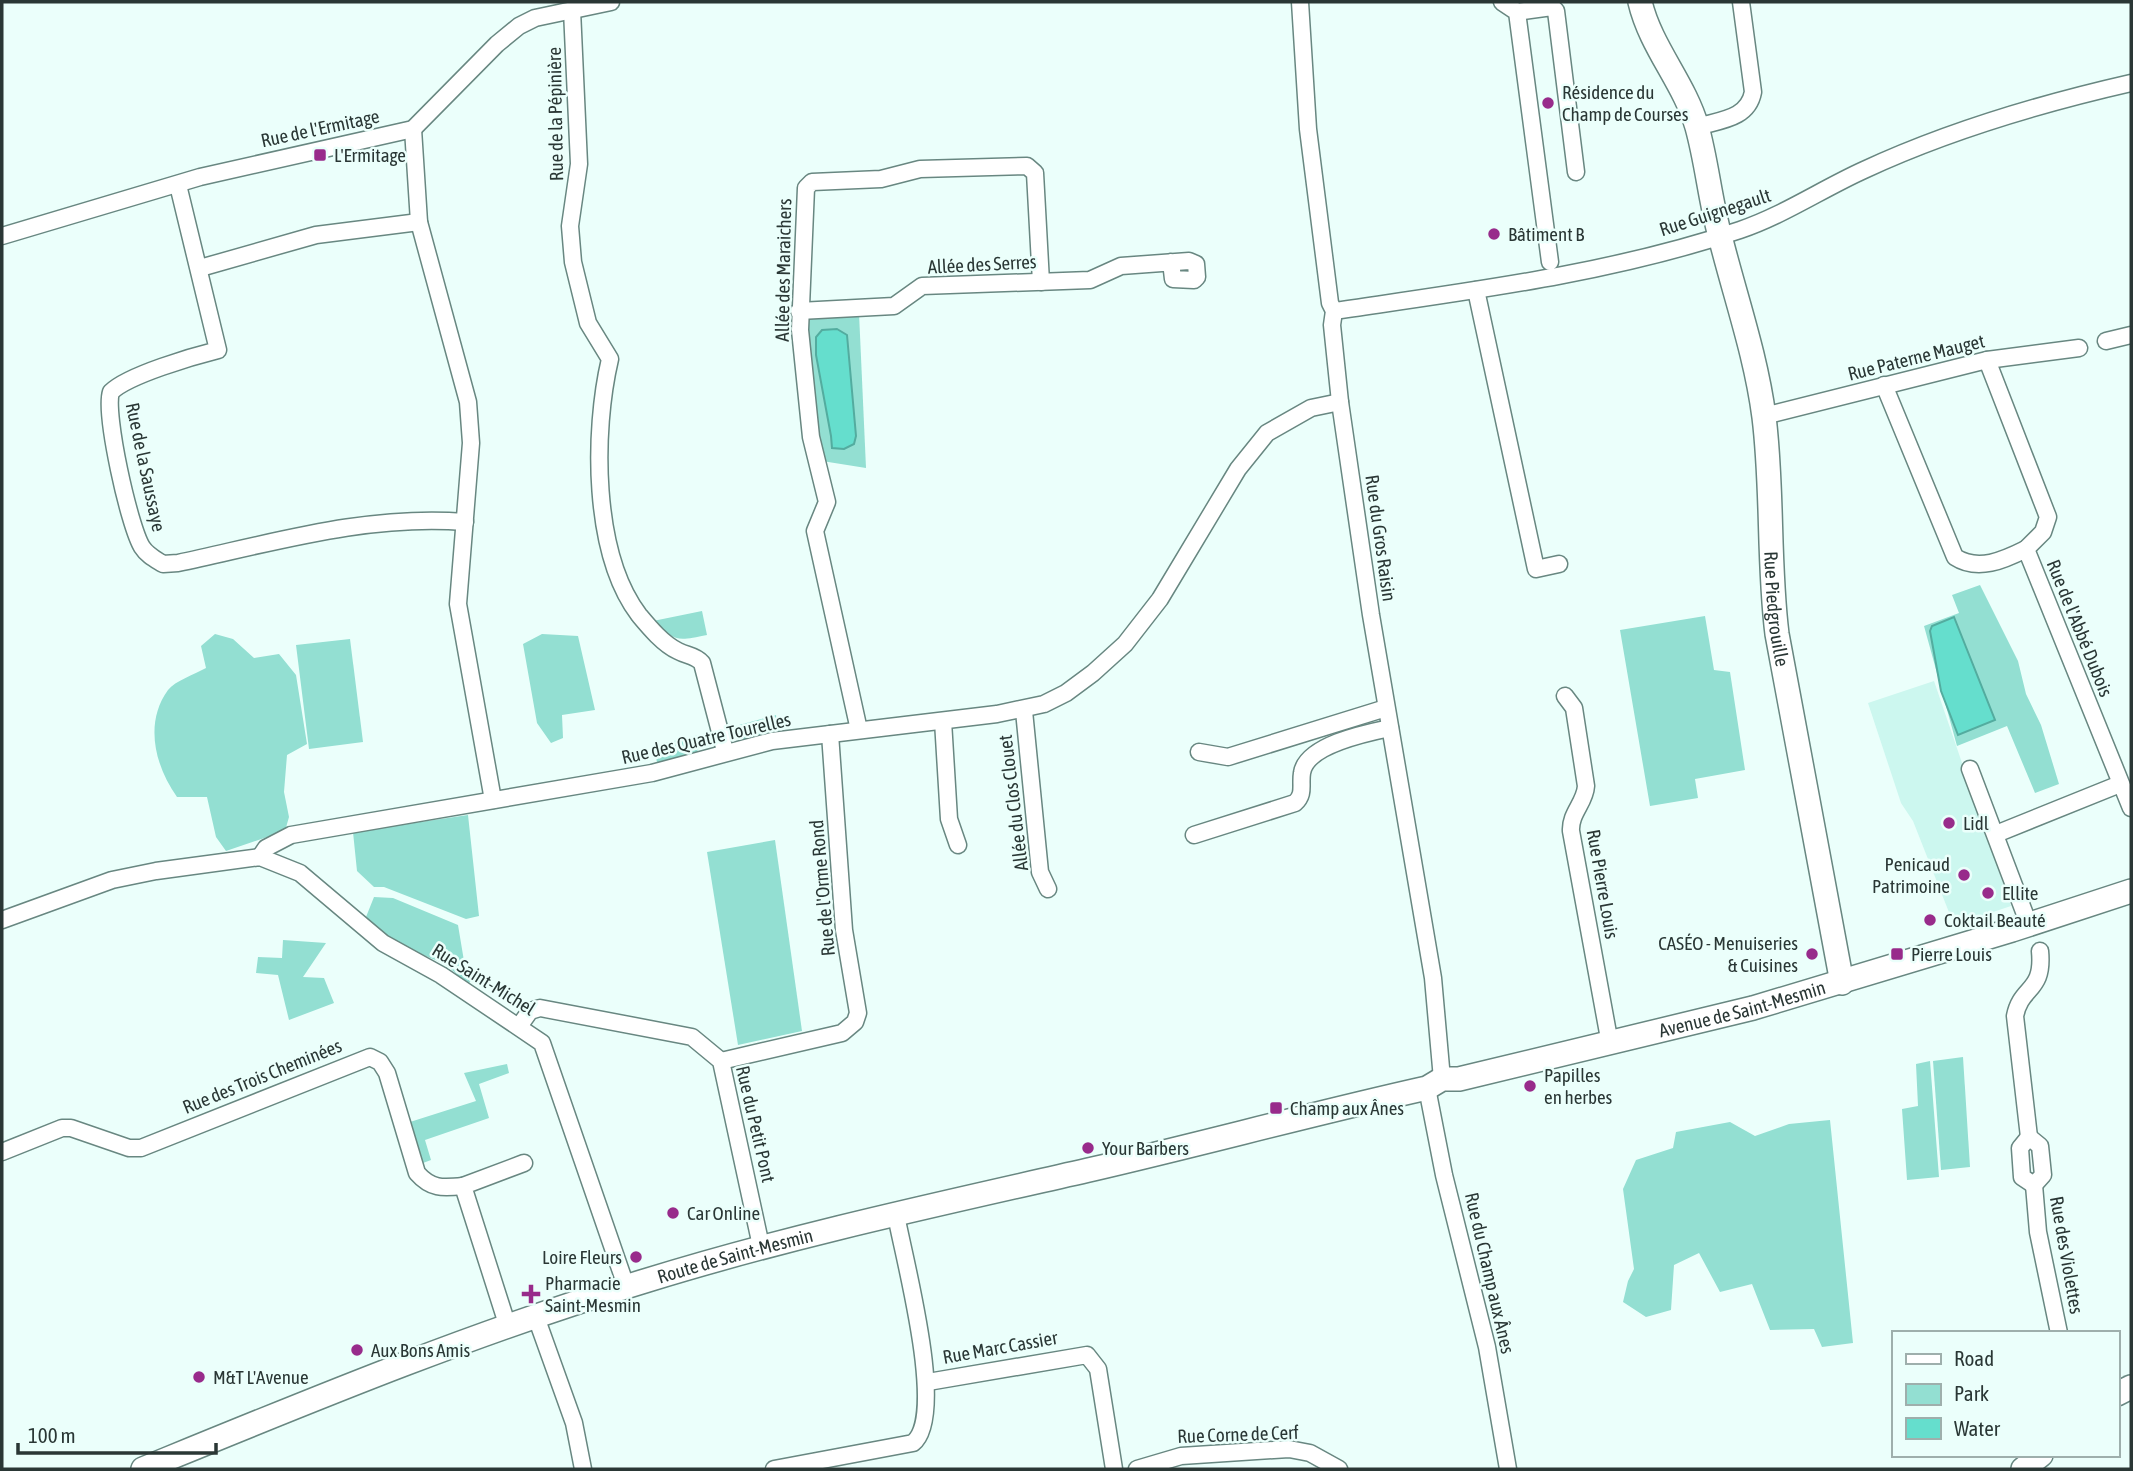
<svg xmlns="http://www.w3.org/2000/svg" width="2133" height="1471" font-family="'Asap Condensed',sans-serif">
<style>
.built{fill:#ccf7ef}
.green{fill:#93dfd2}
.water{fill:#65decd;stroke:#53ac9f;stroke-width:2}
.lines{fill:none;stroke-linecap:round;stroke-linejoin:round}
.street-casing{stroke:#688781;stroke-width:19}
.secondary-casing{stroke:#688781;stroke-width:26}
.street{stroke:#fff;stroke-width:16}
.secondary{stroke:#fff;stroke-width:23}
.poi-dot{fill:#982b8b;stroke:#ebfffb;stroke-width:2.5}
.labels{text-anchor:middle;stroke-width:5;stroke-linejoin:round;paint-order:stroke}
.poi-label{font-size:19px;fill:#2a3735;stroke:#ebfffb;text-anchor:start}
.street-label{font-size:19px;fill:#2a3735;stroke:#ebfffb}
</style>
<rect width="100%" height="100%" fill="#ebfffb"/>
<!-- built -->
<path class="built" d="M1934,681L2011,906L1954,925L1913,821L1901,803L1868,703Z"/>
<!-- green -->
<g class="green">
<path d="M859,313L866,468L822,461L804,330L810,314Z"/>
<path d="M1980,585L2018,661L2026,694L2041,725L2059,784L2035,793L2007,726L1957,746L1924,626L1959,613L1952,595Z"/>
<path d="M702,611L707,635C677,641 675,642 653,621Z"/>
<path d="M1705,616L1714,670L1730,672L1745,770L1695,779L1698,798L1650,806L1620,630Z"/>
<path d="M215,634L233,639L254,658L279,654L296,675L307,744L287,755L284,792L289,817L285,831L226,851L216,837L207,797H177C155,766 144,723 168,690C175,681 195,674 206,668L201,646Z"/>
<path d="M542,634L578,636L595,710L562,715L563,738L551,743L537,723L523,644Z"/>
<path d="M350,639L363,742L309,749L296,645Z"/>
<path d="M776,715L779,734C762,738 737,750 728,728Z"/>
<path d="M707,733L694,757L658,766L653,746Z"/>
<path d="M468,815L479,916L466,919L384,887H374L357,871L353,832Z"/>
<path d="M775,840L802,1031L738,1045L707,852Z"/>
<path d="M374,897L393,898L458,925L465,967L472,980L468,984L445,964L387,940L366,917Z"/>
<path d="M283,940L326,943L303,977L324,978L334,1003L289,1020L278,975L256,973L258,957L282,958Z"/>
<path d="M1963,1057L1970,1167L1941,1170L1933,1061Z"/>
<path d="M1930,1061L1939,1177L1907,1180L1902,1109L1918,1106L1916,1064Z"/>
<path d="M507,1064L509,1073L479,1084L489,1118L425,1140L431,1160L423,1163L410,1122L476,1101L464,1073Z"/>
<path d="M1830,1120L1853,1343L1822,1347L1814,1329L1770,1330L1752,1284L1720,1292L1699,1253L1674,1265L1671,1310L1646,1317L1623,1302L1628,1281L1634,1269L1623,1189L1636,1160L1673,1148L1676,1132L1730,1122L1755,1136L1789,1124Z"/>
</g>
<!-- water -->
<g class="water">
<path d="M837,329L847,335L856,436L854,444L844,449L832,448L831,436L816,355V337L822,330Z"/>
<path d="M1954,617L1995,720L1958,735L1941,691L1930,631L1932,626Z"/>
</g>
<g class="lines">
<defs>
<g id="street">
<path d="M1300,2L1308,129L1330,303L1334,311L1332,325L1340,402L1371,615L1433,978L1442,1079"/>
<path d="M1502,2L1517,12L1550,262"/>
<path d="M572,10L579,164L570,226L573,262L588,323L610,359C593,431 592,553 639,615C649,627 663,644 678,651C687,656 695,655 702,663L725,751"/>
<path d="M1517,12L1552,7L1556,11L1576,172"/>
<path d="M1697,127C1720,120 1748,119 1753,92L1741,2"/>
<path d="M413,129L419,222L468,402L471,443L458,604L493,800"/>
<path d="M178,185L218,350C194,356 128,375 111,392C104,413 129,526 142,547C147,555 155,559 163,564L178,563C272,543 368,514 465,522"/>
<path d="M2,236L200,177L413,129L497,44L519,26L535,18L611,2"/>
<path d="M200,268L316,235L419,222"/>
<path d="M1476,290L1536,569L1559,564"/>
<path d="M799,311L894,306L922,286L1090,280L1121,266L1189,261L1196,264L1197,277L1194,280L1173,279L1171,262"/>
<path d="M1334,311C1470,291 1609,274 1740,230C1784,215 1822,189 1864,170C1950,130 2039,104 2131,83"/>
<path d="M2106,341L2131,335"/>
<path d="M1987,360L2048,517L2043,532L2026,549"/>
<path d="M1884,385L1955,557C1978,572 2004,560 2026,549L2131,808"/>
<path d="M1764,416L1987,360L2079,348"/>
<path d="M1565,696L1574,708L1586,786C1585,803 1570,813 1571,831L1610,1044"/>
<path d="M1024,711L1040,872L1048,889"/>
<path d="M943,721L949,819L958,845"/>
<path d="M859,730L815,531L827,502L811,437L800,330L806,188L812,182L881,179L920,169L1027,166L1035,173L1041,282"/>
<path d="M1199,752L1228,757L1386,708"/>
<path d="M1970,769L2029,925"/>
<path d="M1996,834L2120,784"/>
<path d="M1194,835L1295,803C1305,794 1300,785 1302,773C1306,745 1366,733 1390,728"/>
<path d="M260,857L266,848L291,835L652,773L772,741L997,714L1044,704L1066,693L1093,673L1125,644L1160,599L1238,469L1267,433L1311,408L1340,402"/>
<path d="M2,920L112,880L156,871L260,857L300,873L383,943L441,975L542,1043L626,1286"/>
<path d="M520,1025L530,1011L540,1008L692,1037L721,1061L761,1246"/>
<path d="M721,1061L842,1033L855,1022L858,1013L844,930L830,734"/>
<path d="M1427,1088L1444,1175L1487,1347L1508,1469"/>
<path d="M2029,1137L2015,1016C2021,985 2044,993 2040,951"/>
<path d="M2029,1137L2040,1146L2043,1175L2034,1185"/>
<path d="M2029,1137L2020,1148L2022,1177L2034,1185"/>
<path d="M2,1152L62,1128H71L129,1148H141L370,1057L380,1062L387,1073L417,1173C431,1189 442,1188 463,1186"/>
<path d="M2034,1185L2038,1232L2059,1333"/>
<path d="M536,1317L574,1423L583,1469"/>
<path d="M508,1327L463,1186L524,1163"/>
<path d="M928,1382L1087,1355L1098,1369L1114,1469"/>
<path d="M774,1469L913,1443C947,1416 904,1259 896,1215"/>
<path d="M1137,1469L1181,1456L1289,1449L1310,1453L1339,1469"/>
</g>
<g id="secondary">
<path id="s1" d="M1640,2C1651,48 1684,82 1697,127C1707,163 1710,200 1720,236C1735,296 1756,355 1764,417C1773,489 1768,562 1777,634L1842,983"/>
<path d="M2117,1394L2131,1387"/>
<path id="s2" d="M143,1469C309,1401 475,1332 648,1280C794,1235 944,1203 1093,1169C1205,1143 1315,1113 1427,1088L1442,1079H1459L1753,1008L2012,930L2131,891"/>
<path d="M2023,1469L2041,1455"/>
</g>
</defs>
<!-- street casing -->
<use href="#street" class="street-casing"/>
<!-- secondary casing -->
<use href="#secondary" class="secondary-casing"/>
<!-- street -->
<use href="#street" class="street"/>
<!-- secondary -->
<use href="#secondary" class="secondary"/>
</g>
<!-- markers -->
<g class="poi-dot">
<circle cx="1548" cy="103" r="7"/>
<rect x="313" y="148" width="14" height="14" rx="3.5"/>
<circle cx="1494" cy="234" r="7"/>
<circle cx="1949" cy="823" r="7"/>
<circle cx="1964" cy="875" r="7"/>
<circle cx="1988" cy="893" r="7"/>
<circle cx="1930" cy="920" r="7"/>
<circle cx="1812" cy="954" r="7"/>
<rect x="1890" y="947" width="14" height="14" rx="3.5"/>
<circle cx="1530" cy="1086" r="7"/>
<rect x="1269" y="1101" width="14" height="14" rx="3.5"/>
<circle cx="1088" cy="1148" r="7"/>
<circle cx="673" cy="1213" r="7"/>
<circle cx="636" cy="1257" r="7"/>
<path d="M527.5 1283.5h7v7h7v7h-7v7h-7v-7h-7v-7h7z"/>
<circle cx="357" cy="1350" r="7"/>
<circle cx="199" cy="1377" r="7"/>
</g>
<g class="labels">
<!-- poi labels -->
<g class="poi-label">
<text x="1562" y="99">Résidence du<tspan x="1562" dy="22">Champ de Courses</tspan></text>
<text x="334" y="162">L'Ermitage</text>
<text x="1508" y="241">Bâtiment B</text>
<text x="1963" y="830">Lidl</text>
<text x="1950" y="871" text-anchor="end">Penicaud<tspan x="1950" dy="22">Patrimoine</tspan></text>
<text x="2002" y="900">Ellite</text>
<text x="1944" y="927">Coktail Beauté</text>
<text x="1798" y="950" text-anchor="end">CASÉO - Menuiseries<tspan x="1798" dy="22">&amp; Cuisines</tspan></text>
<text x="1911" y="961">Pierre Louis</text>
<text x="1544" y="1082">Papilles<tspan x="1544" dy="22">en herbes</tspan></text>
<text x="1290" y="1115">Champ aux Ânes</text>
<text x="1102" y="1155">Your Barbers</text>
<text x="687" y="1220">Car Online</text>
<text x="622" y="1264" text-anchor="end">Loire Fleurs</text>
<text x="545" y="1290">Pharmacie<tspan x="545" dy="22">Saint-Mesmin</tspan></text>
<text x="371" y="1357">Aux Bons Amis</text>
<text x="213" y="1384">M&amp;T L'Avenue</text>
</g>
<!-- street labels -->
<g class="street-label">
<text transform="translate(555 114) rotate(-91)" y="7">Rue de la Pépinière</text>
<text transform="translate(320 128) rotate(-12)" y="7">Rue de l'Ermitage</text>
<text transform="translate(1715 212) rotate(-18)" y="7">Rue Guignegault</text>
<text transform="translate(982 264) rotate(-3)" y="7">Allée des Serres</text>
<text transform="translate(783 270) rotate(-89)" y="7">Allée des Maraichers</text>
<text transform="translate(1916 357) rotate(-14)" y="7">Rue Paterne Mauget</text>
<text transform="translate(146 467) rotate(78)" y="7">Rue de la Saussaye</text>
<text transform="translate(1381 538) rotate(82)" y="7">Rue du Gros Raisin</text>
<text dy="7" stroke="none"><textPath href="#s1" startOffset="628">Rue Piedgrouille</textPath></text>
<text transform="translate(2080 628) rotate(68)" y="7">Rue de l'Abbé Dubois</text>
<text transform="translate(706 738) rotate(-13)" y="7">Rue des Quatre Tourelles</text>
<text transform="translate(1013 803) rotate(-97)" y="7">Allée du Clos Clouet</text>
<text transform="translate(1603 884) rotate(80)" y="7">Rue Pierre Louis</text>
<text transform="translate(822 888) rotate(-95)" y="7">Rue de l'Orme Rond</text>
<text transform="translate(484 979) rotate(32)" y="7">Rue Saint-Michel</text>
<text dy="7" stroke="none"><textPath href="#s2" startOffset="1668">Avenue de Saint-Mesmin</textPath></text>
<text transform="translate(262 1076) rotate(-22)" y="7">Rue des Trois Cheminées</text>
<text transform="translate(756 1124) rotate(77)" y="7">Rue du Petit Pont</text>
<text transform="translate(2067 1255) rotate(80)" y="7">Rue des Violettes</text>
<text dy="7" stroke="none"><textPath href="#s2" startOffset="630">Route de Saint-Mesmin</textPath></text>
<text transform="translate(1490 1273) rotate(77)" y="7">Rue du Champ aux Ânes</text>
<text transform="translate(1000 1347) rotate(-10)" y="7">Rue Marc Cassier</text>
<text transform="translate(1238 1434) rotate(-2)" y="7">Rue Corne de Cerf</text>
</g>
</g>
<!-- border -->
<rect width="2133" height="1471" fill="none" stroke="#2a3735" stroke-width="7"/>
<!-- legend -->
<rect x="1892" y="1331" width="228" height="126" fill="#ebfffb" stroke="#9eafac" stroke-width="2"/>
<rect x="1906" y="1354" width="35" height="10" fill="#ffffff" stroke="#9eafac" stroke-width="2"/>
<text x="1954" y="1366" font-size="21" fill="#2a3735">Road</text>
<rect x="1906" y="1384" width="35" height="21" fill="#93dfd2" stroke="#9eafac" stroke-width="2"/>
<text x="1954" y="1401" font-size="21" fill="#2a3735">Park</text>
<rect x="1906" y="1418" width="35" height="21" fill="#65decd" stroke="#9eafac" stroke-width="2"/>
<text x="1954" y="1436" font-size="21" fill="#2a3735">Water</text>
<!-- scale -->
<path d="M18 1443v10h198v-10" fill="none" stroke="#2a3735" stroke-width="3.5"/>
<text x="28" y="1443" font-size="21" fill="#2a3735" stroke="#ebfffb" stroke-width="5" paint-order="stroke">100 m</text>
</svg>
